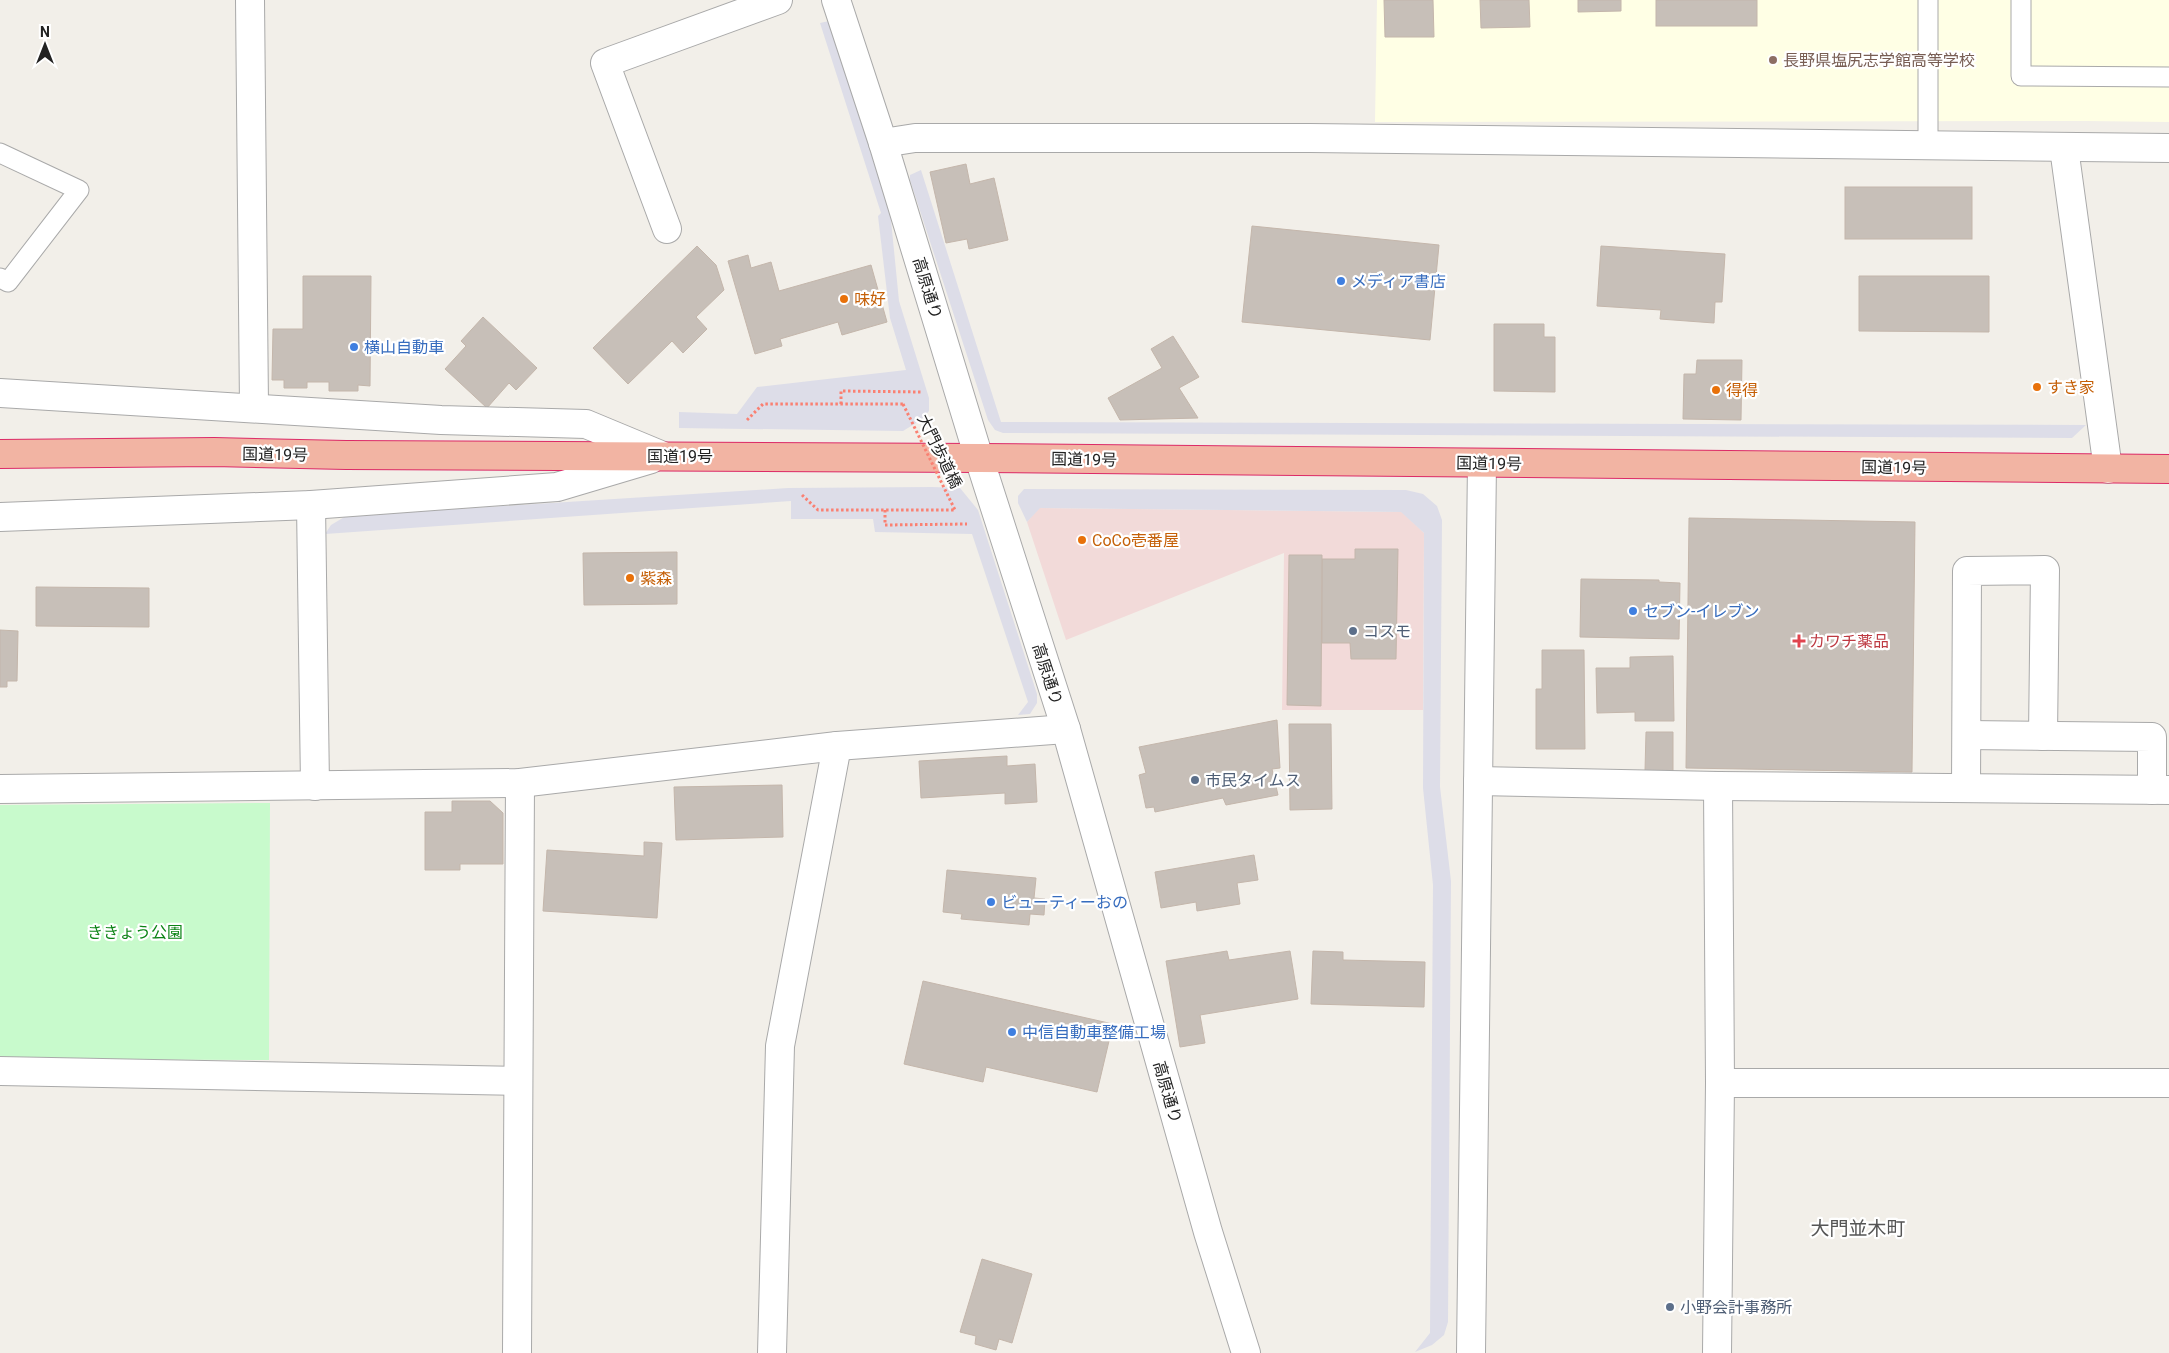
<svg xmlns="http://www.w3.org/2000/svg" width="2169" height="1353" font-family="Roboto,'Noto Sans JP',sans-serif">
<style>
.commercial{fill:#f2dad9}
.education{fill:#ffffe5}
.park{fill:#c8facc}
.plaza{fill:#dddde8}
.building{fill:#c7bfb8;stroke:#c4b6ab}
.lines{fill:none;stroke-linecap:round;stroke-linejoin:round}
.service-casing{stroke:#a9a9a9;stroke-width:21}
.minor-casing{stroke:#a9a9a9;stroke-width:30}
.tertiary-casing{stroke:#a9a9a9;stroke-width:30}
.trunk-casing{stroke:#dc2a67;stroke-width:30}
.path{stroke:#fa8072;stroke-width:3;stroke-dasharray:2.5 2.5;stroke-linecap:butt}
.service{stroke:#fff;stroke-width:19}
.minor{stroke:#fff;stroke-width:28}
.tertiary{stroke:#fff;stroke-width:28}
.trunk{stroke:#f2b4a3;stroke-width:28}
.path-bridge{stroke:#fa8072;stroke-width:3;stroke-dasharray:2.5 2.5;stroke-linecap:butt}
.education-dot{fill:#8d6e63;stroke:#fff;stroke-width:2}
.shop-dot{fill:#3f7fe0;stroke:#fff;stroke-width:2}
.food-dot{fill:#e8710a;stroke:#fff;stroke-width:2}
.service-dot{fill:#5c6f8a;stroke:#fff;stroke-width:2}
.health-dot{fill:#e0444e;stroke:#fff;stroke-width:2}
.labels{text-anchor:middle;stroke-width:4.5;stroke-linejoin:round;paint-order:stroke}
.education-label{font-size:16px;fill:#785e54;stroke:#fff;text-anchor:start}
.shop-label{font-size:16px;fill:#366cbe;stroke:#fff;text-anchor:start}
.street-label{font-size:16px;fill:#222;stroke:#fff}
.food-label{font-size:16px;fill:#c56008;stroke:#fff;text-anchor:start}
.service-label{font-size:16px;fill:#4e5e75;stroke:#fff;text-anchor:start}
.health-label{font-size:16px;fill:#be3a42;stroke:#fff;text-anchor:start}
.park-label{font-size:16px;fill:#0c8416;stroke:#fff}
.quarter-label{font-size:19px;fill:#555;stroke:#fff}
</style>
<rect width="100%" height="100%" fill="#f2efe9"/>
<!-- commercial -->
<path class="commercial" d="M1039,508L1402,512L1424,533L1423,710H1282L1284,553L1066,640L1027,522Z"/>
<!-- education -->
<path class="education" d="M1377,0H2169V122L2085,121L1375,122Z"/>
<!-- park -->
<path class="park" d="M270,803L269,1060L0,1059V805Z"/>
<!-- plaza -->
<g class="plaza">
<path d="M829,21L890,210L899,301L929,398V411L921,420L903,431L679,428V412L737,414L757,387L906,370L890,318L878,216L881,213L820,23Z"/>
<path d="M921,170L1001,422L2086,425L2072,438L1003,433L995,430L988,420L910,180V175Z"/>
<path d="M932,487L960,488L978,510L1037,694V703L1030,714L1018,715L1028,702L972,534L875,532L873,519H791V501L325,534L331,525L346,516L788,488Z"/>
<path d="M1024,489L1406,490L1423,494L1437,506L1442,520L1440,787L1451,881L1448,1322L1444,1335L1432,1345L1415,1352L1430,1333L1433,885L1423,788L1424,533L1401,512L1040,508L1027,522L1018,503V496Z"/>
</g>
<!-- building -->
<g class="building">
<path d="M1384,0H1433L1434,37H1385Z"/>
<path d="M1480,0H1529L1530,27L1481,28Z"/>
<path d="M1578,0H1621V11L1578,12Z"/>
<rect x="1656" y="0" width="101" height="26"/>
<path d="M966,164L970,184L994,178L1008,240L969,249L967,239L946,243L930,172Z"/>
<rect x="1845" y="187" width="127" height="52"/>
<path d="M1252,226L1439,245L1430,340L1242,322Z"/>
<path d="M697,246L716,265L724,290L696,317L707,329L683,353L672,341L628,384L593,348Z"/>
<path d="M1601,246L1725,254L1722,302H1715L1714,323L1660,319L1661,310L1597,306Z"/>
<path d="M748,255L751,268L771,262L779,291L871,265L887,322L842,335L838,322L780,339L782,346L755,354L728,261Z"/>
<path d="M303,276H371L370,386L358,385V391H329V382H307V388H284V380H272L273,329H303Z"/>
<path d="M1859,276H1989V332L1859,331Z"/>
<path d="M483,317L537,368L516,390L509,383L487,408L445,369L466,346L461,341Z"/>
<path d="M1494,324H1544V337H1555V392L1494,391Z"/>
<path d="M1173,336L1199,377L1179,388L1198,418L1120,420L1108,398L1162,368L1151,349Z"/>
<path d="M1697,360H1742L1741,420L1683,419L1684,374H1696Z"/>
<path d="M1689,518L1915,522L1912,772L1686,768Z"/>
<path d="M1355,549H1398L1396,659H1351L1350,643H1322V559H1355Z"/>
<path d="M677,552V604L584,605L583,553Z"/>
<path d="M1289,555H1322L1321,706L1287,705Z"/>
<path d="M1581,579L1659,580V582L1680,583L1679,639L1580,637Z"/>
<path d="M36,587L149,588V627L36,626Z"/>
<path d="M0,630L18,631L17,681H7V687H0Z"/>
<path d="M1542,650H1584L1585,749H1536V689H1542Z"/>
<path d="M1673,656L1674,721H1635V712L1597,713L1596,668H1630V657Z"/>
<path d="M1277,720L1280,768L1272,769L1278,795L1226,805L1223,798L1155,812L1154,807L1146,808L1139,775L1146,773L1139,747Z"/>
<path d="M1289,724H1331L1332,809L1290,810Z"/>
<path d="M1646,732H1673V771H1645Z"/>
<path d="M1007,756V766L1035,764L1037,802L1005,804V793L921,798L919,761Z"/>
<path d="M782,785L783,837L676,840L674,787Z"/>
<path d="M452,801H490L503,813V864H460V870H425V812H452Z"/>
<path d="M644,842L662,843L657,918L543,911L547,850L644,856Z"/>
<path d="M1254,855L1258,880L1237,883L1240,904L1197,911L1196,902L1161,908L1155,872Z"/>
<path d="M947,870L1036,878L1034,898L1045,899L1044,915L1030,914L1029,925L961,919L962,914L943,912Z"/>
<path d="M1227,951L1229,960L1290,951L1298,999L1200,1015L1205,1043L1180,1047L1166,961Z"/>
<path d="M1313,951L1343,952V960L1425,962L1424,1007L1311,1004Z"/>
<path d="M923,981L1113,1024L1097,1092L986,1067L983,1082L904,1064Z"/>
<path d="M982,1259L1032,1274L1012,1343L999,1339L996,1350L975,1344L976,1336L960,1332Z"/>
</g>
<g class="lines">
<defs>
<g id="service">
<path d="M1928,0V144"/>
<path d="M2021,0V76L2169,77"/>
<path d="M0,153L79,190L8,282L0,278"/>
</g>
<g id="minor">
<path d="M250,0L254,407"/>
<path d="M2064,148L2108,469"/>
<path d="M667,229L605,63L778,0"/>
<path d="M0,393L441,420L586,424L663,456"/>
<path d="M311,505L315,786"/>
<path d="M0,517L311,505L557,487L651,459"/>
<path d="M1967,735L2152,737V790"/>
<path d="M1478,781L1718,786L2169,790"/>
<path d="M1966,788L1967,571L2045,570L2043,736"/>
<path d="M0,789L520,783L837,746L1066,729"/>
<path d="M0,1071L518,1081"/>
<path d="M1720,1083H2169"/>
<path d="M517,1353L520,783"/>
<path d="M772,1353L780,1046L837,746"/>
<path d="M1717,1353L1720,1083L1718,786"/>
</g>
<g id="tertiary">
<path d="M836,0L883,143L979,458L1066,729L1208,1232L1246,1353"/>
<path d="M883,143L915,138H1310L2169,148"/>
<path d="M1471,1353L1482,463"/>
</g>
<path id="trunk" d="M0,454L214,452L346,455L979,458L2169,469"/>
</defs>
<!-- service casing -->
<use href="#service" class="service-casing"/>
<!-- minor casing -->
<use href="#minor" class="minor-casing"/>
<!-- tertiary casing -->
<use href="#tertiary" class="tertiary-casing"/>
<!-- trunk casing -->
<use href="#trunk" class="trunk-casing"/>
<!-- path -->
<g class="path">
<path d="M841,404V391L921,392"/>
<path d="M747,420L763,404H903"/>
<path d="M802,495L818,510H955"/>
<path d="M885,510V525L967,524"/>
</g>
<!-- service -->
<use href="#service" class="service"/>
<!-- minor -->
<use href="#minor" class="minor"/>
<!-- tertiary -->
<use href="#tertiary" class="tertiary"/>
<!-- trunk -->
<use href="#trunk" class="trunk"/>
<!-- path-bridge -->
<path class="path-bridge" d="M903,404L955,510"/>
</g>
<!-- markers -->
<circle class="education-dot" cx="1773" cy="60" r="5"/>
<g class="shop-dot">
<circle cx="1341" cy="281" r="5"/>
<circle cx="354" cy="347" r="5"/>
<circle cx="1633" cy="611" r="5"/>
<circle cx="991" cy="902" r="5"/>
<circle cx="1012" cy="1032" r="5"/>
</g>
<g class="food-dot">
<circle cx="844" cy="299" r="5"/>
<circle cx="2037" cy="387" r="5"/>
<circle cx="1716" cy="390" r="5"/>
<circle cx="1082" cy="540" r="5"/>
<circle cx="630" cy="578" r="5"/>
</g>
<g class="service-dot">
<circle cx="1353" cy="631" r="5"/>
<circle cx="1195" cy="780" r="5"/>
<circle cx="1670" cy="1307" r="5"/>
</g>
<path class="health-dot" d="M1796.5 633.5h5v5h5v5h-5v5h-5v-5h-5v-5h5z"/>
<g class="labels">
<!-- education labels -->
<g class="education-label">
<text x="1783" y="66">長野県塩尻志学館高等学校</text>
</g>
<!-- shop labels -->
<g class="shop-label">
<text x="1351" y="287">メディア書店</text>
<text x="364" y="353">横山自動車</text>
<text x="1643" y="617">セブン-イレブン</text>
<text x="1001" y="908">ビューティーおの</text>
<text x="1022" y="1038">中信自動車整備工場</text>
</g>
<!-- street labels -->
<g class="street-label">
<text transform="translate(928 288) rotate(73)" y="6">高原通り</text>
<text transform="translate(940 451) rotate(64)" y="6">大門歩道橋</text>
<text transform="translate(275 454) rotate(1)" y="6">国道19号</text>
<text x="680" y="462">国道19号</text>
<text transform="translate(1084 459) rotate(1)" y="6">国道19号</text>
<text transform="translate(1489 463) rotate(1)" y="6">国道19号</text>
<text transform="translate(1894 467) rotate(1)" y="6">国道19号</text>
<text transform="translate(1048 674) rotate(72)" y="6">高原通り</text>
<text transform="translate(1168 1092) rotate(74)" y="6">高原通り</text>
</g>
<!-- food labels -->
<g class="food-label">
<text x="854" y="305">味好</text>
<text x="2047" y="393">すき家</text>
<text x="1726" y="396">得得</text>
<text x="1092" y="546">CoCo壱番屋</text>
<text x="640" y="584">紫森</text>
</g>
<!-- service labels -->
<g class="service-label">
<text x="1363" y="637">コスモ</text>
<text x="1205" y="786">市民タイムス</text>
<text x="1680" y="1313">小野会計事務所</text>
</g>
<!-- health labels -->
<g class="health-label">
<text x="1809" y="647">カワチ薬品</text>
</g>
<!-- park labels -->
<g class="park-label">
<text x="135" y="938">ききょう公園</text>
</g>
<!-- quarter labels -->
<g class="quarter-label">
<text x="1858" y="1235">大門並木町</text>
</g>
</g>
<!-- north arrow -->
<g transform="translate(45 45)" stroke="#ffffff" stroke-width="4" paint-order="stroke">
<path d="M0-4L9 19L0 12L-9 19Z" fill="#222222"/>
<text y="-8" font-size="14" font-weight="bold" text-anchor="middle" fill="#222222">N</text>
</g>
</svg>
